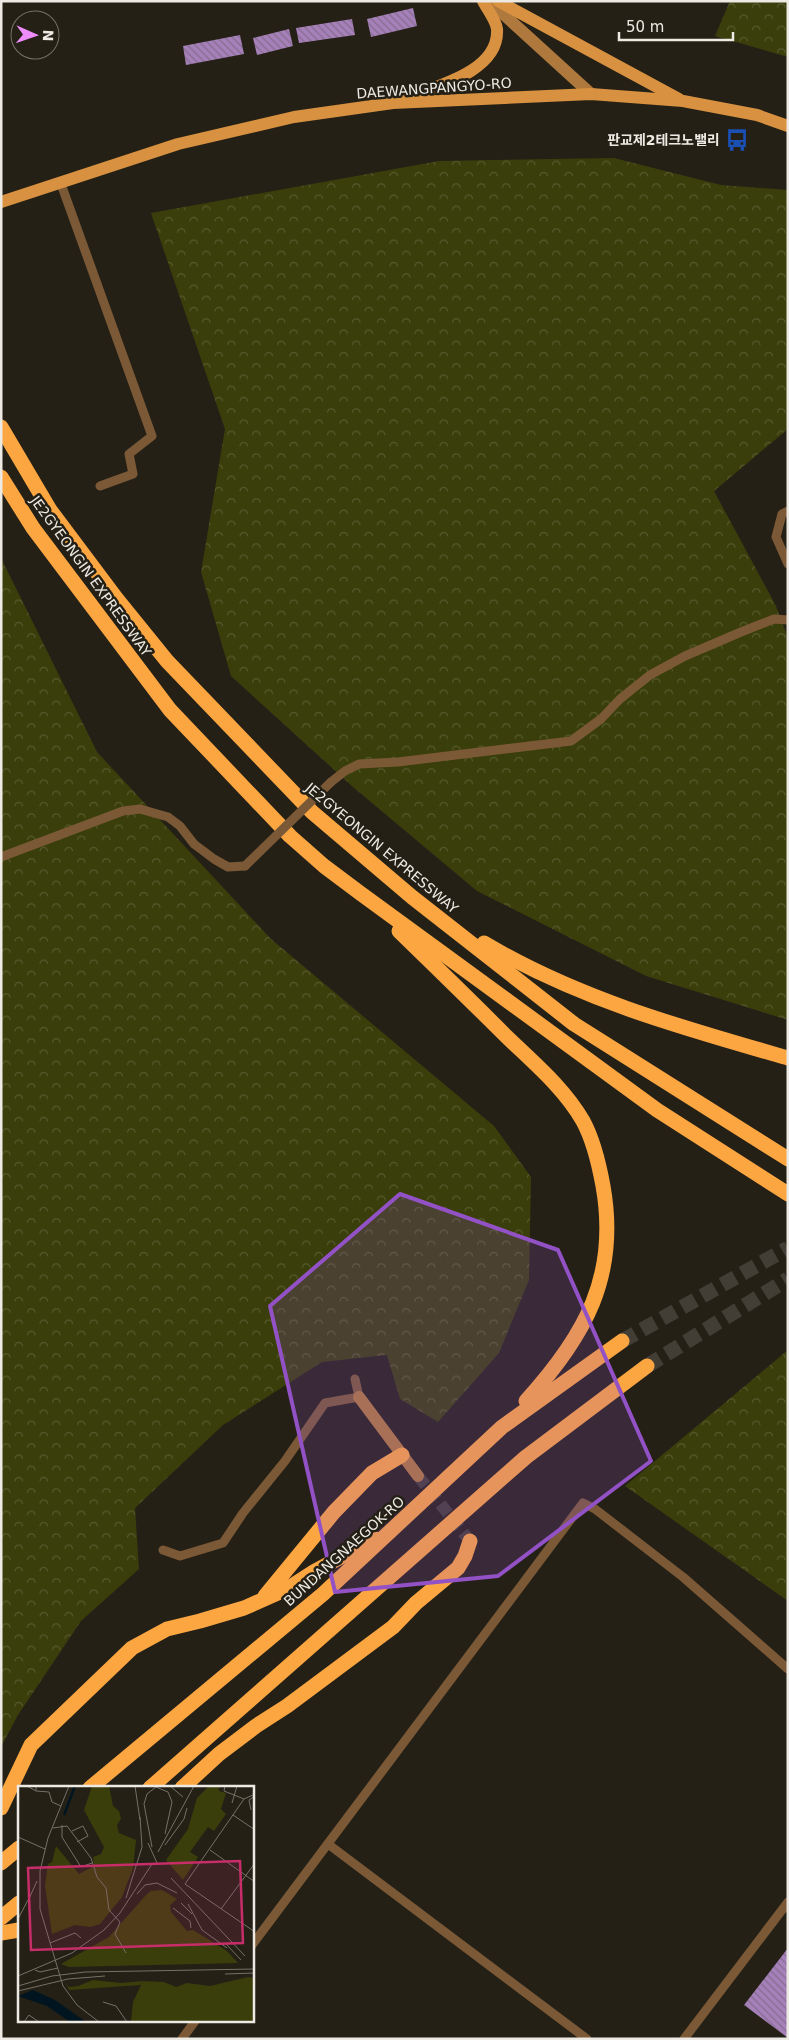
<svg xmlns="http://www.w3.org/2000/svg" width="789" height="2040" font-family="'DejaVu Sans','Noto Sans KR',sans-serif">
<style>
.forest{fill:url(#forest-crowns)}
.building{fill:url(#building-back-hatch)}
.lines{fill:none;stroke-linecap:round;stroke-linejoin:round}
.secondary-tunnel{stroke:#423e35;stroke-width:12;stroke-dasharray:12 6;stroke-linecap:butt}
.highway-tunnel{stroke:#423e35;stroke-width:15;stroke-dasharray:15 8;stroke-linecap:butt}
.lane{stroke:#7b5936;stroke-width:9}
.secondary{stroke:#af793d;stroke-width:12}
.primary{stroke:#d79140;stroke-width:12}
.highway{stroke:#fca642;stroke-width:15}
.lane-bridge{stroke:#7b5936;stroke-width:9}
.marked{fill:#9252c6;fill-opacity:0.2;stroke:#9252c6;stroke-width:4;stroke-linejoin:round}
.labels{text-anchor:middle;stroke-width:5;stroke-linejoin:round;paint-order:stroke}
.street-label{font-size:14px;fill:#edeae4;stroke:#242016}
.poi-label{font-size:14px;font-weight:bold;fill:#edeae4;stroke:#242016;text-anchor:end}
.inset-river{fill:none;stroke:#011520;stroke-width:2.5}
.inset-road{fill:none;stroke:#747168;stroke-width:1}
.view{fill:#c62d69;fill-opacity:0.15;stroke:#c62d69;stroke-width:2.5}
.inset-edge{fill:none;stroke:#edeae4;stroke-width:2.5}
</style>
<defs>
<pattern id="forest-crowns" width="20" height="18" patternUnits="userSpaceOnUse" patternTransform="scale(1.25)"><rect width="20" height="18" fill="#3a3e0a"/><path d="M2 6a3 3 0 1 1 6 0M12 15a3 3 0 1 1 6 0" fill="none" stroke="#575a2e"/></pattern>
<pattern id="building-back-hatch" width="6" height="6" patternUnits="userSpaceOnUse" patternTransform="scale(1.25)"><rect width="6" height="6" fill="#a681b9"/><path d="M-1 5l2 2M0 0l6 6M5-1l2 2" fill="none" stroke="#856c90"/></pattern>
</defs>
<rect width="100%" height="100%" fill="#242016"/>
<!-- forest -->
<g class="forest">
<path d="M730,1H788V57L715,36Z"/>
<path d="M614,158L721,185L788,190V429L714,491L776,606L788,638V1020L646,976L477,891L353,787L231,676L201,572L225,429L151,213L439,161Z"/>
<path d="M1,558L97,752L271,939L494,1126L531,1177L529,1280L499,1353L438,1422L400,1399L387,1355L322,1362L223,1425L135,1508L139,1569L81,1621L18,1715L1,1747Z"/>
<path d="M788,1350V1601L625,1486Z"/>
</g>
<!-- building -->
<g class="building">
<path d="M413,8L417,26L371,37L367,19Z"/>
<path d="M352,19L355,35L299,43L296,28Z"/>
<path d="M289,29L293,46L257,55L253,38Z"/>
<path d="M240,35L244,54L186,65L183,46Z"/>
<path d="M788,1948V2038L744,2005Z"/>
</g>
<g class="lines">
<!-- secondary-tunnel -->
<path class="secondary-tunnel" d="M418,1476L470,1541"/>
<!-- highway-tunnel -->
<g class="highway-tunnel">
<path d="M622,1341L788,1248"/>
<path d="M647,1366L788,1279"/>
</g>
<!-- lane -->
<g class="lane">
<path d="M61,184L152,436L129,454L133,474L100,486"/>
<path d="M788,511L782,514L776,537L788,564"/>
<path d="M331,782L345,771L359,764L398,762L571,741L601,719L620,699L650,675L685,656L741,632L774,619L788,620"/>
<path d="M1,857L123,811L140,809L168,817L180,826L194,844L214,859L228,867L245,866"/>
<path d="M163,1550L180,1556L223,1543L243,1513L285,1461L325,1403L359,1397L355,1379"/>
<path d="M328,1844L587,2039"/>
<path d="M252,1945L583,1503L595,1509L683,1577L788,1669"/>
<path d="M182,2039L195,2021"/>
<path d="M684,2039L788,1902"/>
</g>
<!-- secondary -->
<g class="secondary">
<path d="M489,1L591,94"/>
<path d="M359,1397L418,1476"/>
</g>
<!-- primary -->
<g class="primary">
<path d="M498,1L679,99"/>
<path d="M403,99C434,87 500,72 497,29C496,20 487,9 483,1"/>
<path d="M1,202L178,144L294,117L393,103L591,94L683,101L757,115L788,126"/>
</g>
<!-- highway -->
<g class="highway">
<path d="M1,427L50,510L116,598L167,661L312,812L412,897L574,1024L788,1159"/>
<path d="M1,477L33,528L170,710L290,836L324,866L360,893L657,1110L788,1194"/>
<path d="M399,931C435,966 471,1001 507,1037C534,1063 564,1088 583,1121C594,1141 599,1164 603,1186C619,1276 585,1336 526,1401"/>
<path d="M484,943C578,999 683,1028 788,1058"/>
<path d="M265,1596L334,1512L372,1473L402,1455"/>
<path d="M90,1788L323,1594L502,1427L622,1341"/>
<path d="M150,1788L526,1457L647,1366"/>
<path d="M182,1788L219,1754L256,1726L287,1706L393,1627L416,1603L458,1568L465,1556L470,1541"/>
<path d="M1,1808L31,1745L132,1648L167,1629L200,1621L244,1608L287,1589L315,1571L375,1539"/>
<path d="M1,1863L19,1848"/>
<path d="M1,1918L19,1903"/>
<path d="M1,1933L19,1930"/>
</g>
<!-- lane-bridge -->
<path class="lane-bridge" d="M245,866L331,782"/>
</g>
<!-- marked area -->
<path class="marked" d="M400,1194L558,1250L651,1461L498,1576L335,1592L270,1306Z"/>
<!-- icons -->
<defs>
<symbol id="bus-bare" viewBox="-9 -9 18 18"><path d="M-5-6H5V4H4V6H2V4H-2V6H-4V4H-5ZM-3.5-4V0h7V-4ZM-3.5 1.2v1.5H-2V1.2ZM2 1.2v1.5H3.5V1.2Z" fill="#1a4fb4" stroke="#242016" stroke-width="2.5" paint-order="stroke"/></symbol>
</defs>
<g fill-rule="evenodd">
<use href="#bus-bare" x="721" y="124" width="32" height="32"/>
</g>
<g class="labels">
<!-- street labels -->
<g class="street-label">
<text transform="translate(434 88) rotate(-4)" y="5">DAEWANGPANGYO-RO</text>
<text transform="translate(91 576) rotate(54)" y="5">JE2GYEONGIN EXPRESSWAY</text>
<text transform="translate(382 848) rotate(40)" y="5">JE2GYEONGIN EXPRESSWAY</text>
<text transform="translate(344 1551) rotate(-42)" y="5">BUNDANGNAEGOK-RO</text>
</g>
<!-- poi labels -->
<g class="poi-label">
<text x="720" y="145">판교제2테크노밸리</text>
</g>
</g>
<!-- overview -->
<g transform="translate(18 1786)">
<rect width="236" height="236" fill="#242016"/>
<path d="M75,194L103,197L125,195L123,199L51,204L48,197L51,201L60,200Z" fill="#3a3e0a"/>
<path d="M74,0H91L95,20L101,25L103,33L99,39L101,47L118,54L115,82L104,111L82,138L72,141L57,139L34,148L27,100L30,78L34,76L38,60L61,88L76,80L75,71L83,68L86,61L66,24ZM191,0H201V5L208,7L203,23L208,28L196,45L190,41L172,66L180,71L165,94L148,74L170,43L179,12ZM144,104L159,113L152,119L153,126L169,145L175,144L209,165L220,177L51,181L43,178L91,151L128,109L133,105ZM230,191L236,192V236H113L115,216L125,195L146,196L158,201L169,197L192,200Z" fill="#3a3e0a"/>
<path d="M15,204L37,214L68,236H52L29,220L0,210Z" fill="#011520"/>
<path class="inset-river" d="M46,29L57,0"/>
<path class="inset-road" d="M9,0L18,5V0M51,0L30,52L22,85V123L45,200L59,219L81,236M117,0L122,34M152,0L165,11M207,0L206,5L226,13M18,5L31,6L34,16L43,20M237,8L226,13L167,98L237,146M214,17L219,0M233,24L231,14L237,10M215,29L237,44M44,39V51L63,81L74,77M35,42L49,40L73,72L79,91L88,102L91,124L102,136L97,148L108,167M54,45L65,40L70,50L59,56M0,51L27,63M130,57L139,77M147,59L166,33L169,22M134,61L126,18L129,8L138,1L150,6L154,16L147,48M192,64L237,96M140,66L176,0M153,92L227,170M119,108L127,99L139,97L159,107M108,112L124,61L122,31M10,115L19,95M163,117L174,128M170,118L184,144L209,162M155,122L172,135L173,142M203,123L237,77M0,133L10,114M32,157L57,147L63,152M208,158L223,174M17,184L22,186L40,182M207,188L237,187M0,190L54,167L86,144L102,127L134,78M0,200L34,190L67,186L237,183M0,205L50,193L87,190M85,216L98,220L109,236M6,236L11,229L21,236"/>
<path class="view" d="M222,75L225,157L13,164L10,82Z"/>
<rect width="236" height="236" class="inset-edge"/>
</g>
<!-- border -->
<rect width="789" height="2040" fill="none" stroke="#edeae4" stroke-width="5"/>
<!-- north arrow -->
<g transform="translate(35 35) rotate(92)"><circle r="24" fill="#242016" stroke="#747168"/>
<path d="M0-4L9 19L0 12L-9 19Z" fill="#ee8cf9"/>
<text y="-8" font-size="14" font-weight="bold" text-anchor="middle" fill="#edeae4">N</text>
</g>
<!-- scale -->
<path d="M619 32v8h114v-8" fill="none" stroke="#edeae4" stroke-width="2.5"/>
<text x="626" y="32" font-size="15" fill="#edeae4" stroke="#242016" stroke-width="4" paint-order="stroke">50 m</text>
</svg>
